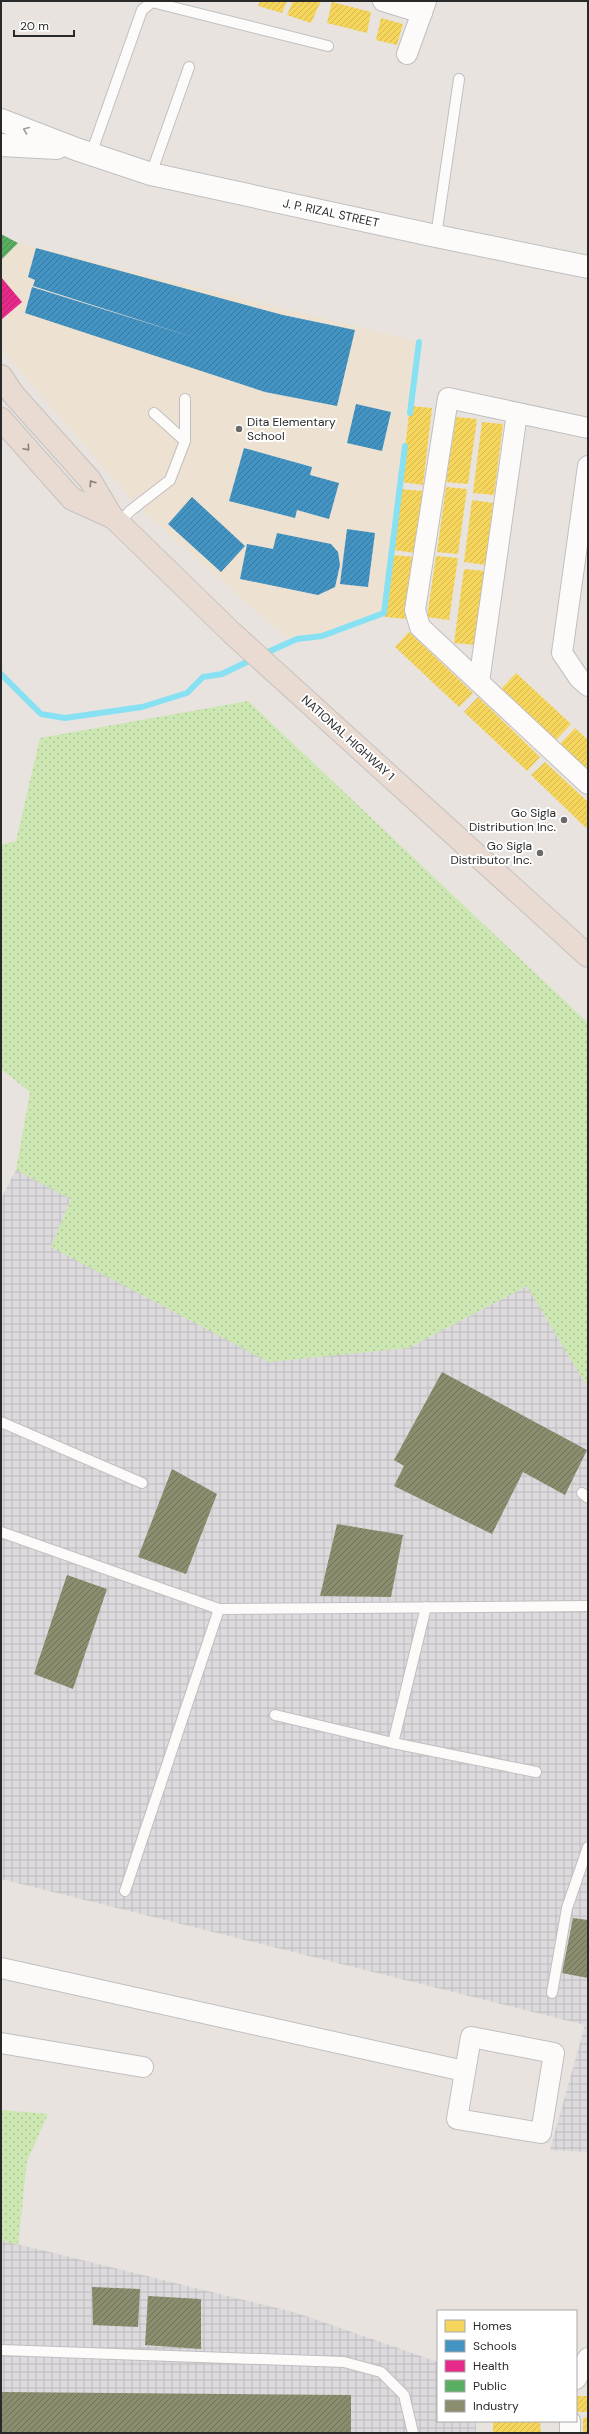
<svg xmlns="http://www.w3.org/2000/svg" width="589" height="2434" font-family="'DM Sans',sans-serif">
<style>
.industrial{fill:url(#industrial-grid)}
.education{fill:#ede1d1}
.grass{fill:url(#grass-dots)}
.homes{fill:url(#homes-hatch)}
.schools{fill:url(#schools-hatch)}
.health{fill:url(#health-hatch)}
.public{fill:url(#public-hatch)}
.industry{fill:url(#industry-hatch)}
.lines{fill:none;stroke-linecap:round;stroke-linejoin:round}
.stream{stroke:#88e1f3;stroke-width:6}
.lane-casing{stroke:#c1bfc0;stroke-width:12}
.street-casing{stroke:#c1bfc0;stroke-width:22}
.secondary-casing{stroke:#c1bfc0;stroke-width:24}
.highway-casing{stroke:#c4c2c0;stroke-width:24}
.lane{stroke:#fcfbfa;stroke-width:10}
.street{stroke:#fcfbfa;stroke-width:20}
.secondary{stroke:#fcfbfa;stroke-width:22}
.highway{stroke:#e9dad2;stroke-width:22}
.oneway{stroke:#9d9c9c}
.oneway2{stroke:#89827e}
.poi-dot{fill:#6c6a68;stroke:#fff;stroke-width:1.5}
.labels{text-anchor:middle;stroke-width:4;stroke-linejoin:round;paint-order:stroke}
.street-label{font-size:12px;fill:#292929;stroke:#fff}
.poi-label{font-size:12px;fill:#292929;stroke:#fff;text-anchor:end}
</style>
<defs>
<pattern id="industrial-grid" width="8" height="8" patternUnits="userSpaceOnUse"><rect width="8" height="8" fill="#dddadd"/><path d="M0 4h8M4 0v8" fill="none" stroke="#bebbbe"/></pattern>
<pattern id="grass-dots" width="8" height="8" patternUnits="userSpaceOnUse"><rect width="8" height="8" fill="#cce7b2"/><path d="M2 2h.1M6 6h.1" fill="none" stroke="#afc699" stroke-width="1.8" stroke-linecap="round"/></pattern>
<pattern id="homes-hatch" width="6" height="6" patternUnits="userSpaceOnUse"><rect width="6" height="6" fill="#f6d55c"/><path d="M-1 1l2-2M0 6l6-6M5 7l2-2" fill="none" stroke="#d3b750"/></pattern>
<pattern id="schools-hatch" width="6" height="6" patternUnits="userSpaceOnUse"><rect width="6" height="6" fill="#4393c3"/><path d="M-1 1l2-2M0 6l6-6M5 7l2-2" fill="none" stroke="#38789e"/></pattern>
<pattern id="health-hatch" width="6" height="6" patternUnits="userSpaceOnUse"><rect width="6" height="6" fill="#e7298a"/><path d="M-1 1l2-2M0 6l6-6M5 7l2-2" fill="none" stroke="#bb2371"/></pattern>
<pattern id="public-hatch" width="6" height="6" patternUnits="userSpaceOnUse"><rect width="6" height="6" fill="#5aae61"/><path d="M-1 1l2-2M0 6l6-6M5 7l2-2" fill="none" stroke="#4a8e50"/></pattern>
<pattern id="industry-hatch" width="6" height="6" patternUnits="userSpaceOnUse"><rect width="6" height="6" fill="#8c8c6e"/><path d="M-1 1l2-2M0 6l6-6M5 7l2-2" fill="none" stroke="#72725a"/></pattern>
</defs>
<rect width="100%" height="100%" fill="#e8e3de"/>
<!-- industrial -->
<g class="industrial">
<path d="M16,1170L71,1198L51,1247L408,1348L527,1286L588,1388V2152L550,2150L585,2025L1,1879V1199Z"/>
<path d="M1,2240L297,2313L438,2362V2421H476V2433H1Z"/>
</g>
<!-- education -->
<path class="education" d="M18,243L419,342L384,613L322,636L286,637L137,506L4,352L1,341V320L22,302L1,277V260Z"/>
<!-- grass -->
<g class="grass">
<path d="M248,701L588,1023V1388L527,1286L408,1348L269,1362L51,1247L71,1199L16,1170L30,1092L1,1069V845L16,841L40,738Z"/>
<path d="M1,2110L48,2114L27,2161L18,2245L1,2240Z"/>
</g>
<!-- homes -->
<g class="homes">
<path d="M260,1H287L282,13L258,6Z"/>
<path d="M293,1H321L311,23L287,15Z"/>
<path d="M332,2L371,12L367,33L327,23Z"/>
<path d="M381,18L403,24L397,45L376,40Z"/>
<path d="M410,406L432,408L423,485L401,482Z"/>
<path d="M456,417L477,419L468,484L446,482Z"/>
<path d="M482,422L503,424L494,495L473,493Z"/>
<path d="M446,487L467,489L458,554L437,552Z"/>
<path d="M400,489L423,491L415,553L393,550Z"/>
<path d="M472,500L493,503L486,565L464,562Z"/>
<path d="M393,555L415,557L408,619L385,617Z"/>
<path d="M436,556L458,558L449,620L427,617Z"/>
<path d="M464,569L485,571L476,645L454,643Z"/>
<path d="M409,632L473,693L459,707L395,647Z"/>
<path d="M516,673L571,724L556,740L501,689Z"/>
<path d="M478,697L540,757L527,771L464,712Z"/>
<path d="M575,728L588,740V770L560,744Z"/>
<path d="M545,762L588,802V826L586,828L531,775Z"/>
<rect x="577" y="2396" width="11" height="16"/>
<path d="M588,2417V2433H583V2418Z"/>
<path d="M493,2421H540L541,2433H493Z"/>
</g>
<!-- schools -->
<g class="schools">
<path d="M36,248L283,315L355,330L337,406L265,392L25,313L32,287L199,339L33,286L35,280L28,277Z"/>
<path d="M356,404L391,412L382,451L347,443Z"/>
<path d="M244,448L312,467L310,475L339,483L329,519L297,510L295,518L229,501Z"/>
<path d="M192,497L245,546L221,572L168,524Z"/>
<path d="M347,529L375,533L368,587L340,584Z"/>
<path d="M277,533L331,544L338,552L340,565L335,587L318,595L240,579L247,544L273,549Z"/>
</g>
<!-- health -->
<path class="health" d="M1,277L22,302L1,320Z"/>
<!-- public -->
<path class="public" d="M1,234L18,243L1,260Z"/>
<!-- industry -->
<g class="industry">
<path d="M442,1372L587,1450L565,1495L523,1472L492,1534L394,1486L404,1466L394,1460Z"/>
<path d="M172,1469L217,1494L186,1574L138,1557Z"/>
<path d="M337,1524L403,1535L391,1597L320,1596Z"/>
<path d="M67,1575L107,1589L73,1689L34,1674Z"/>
<path d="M573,1918L588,1920V1978L562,1973Z"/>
<path d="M92,2287L140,2289L138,2327L93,2325Z"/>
<path d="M148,2296L201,2299V2349L145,2345Z"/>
<path d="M1,2392L351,2395V2433H1Z"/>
</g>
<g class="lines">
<!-- stream -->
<g class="stream">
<path d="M410,413L419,342"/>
<path d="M261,655L297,639L322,636L384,613L405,446"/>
<path d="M1,674L41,714L65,718L142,707L187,693L203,677L222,674L253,659"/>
</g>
<defs>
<g id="lane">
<path d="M91,154L142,10L152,2L328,46"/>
<path d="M151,174L189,67"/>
<path d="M436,236L459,79"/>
<path d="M154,413L185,441"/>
<path d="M119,523L130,511L170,480L185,441V399"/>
<path d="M1,1422L142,1483"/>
<path d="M582,1493L588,1498"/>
<path d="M1,1532L219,1609L588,1606"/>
<path d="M275,1715L393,1743L536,1772"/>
<path d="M393,1743L426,1607"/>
<path d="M125,1891L219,1609"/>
<path d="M552,1993L567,1908L588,1847"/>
<path d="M1,2350L344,2362L381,2372L404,2395L413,2433"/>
</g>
<g id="street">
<path d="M383,1L422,13"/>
<path d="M407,54L426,1"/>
<path d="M588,428L448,398L415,610L420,627L588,784"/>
<path d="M588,466L562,653L579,678L588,686"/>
<path d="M479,682L517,413"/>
<path d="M1,1968L464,2071"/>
<path d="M471,2037L554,2053L541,2133L457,2119Z"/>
<path d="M1,2043L143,2067"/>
<path d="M576,2379L588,2358"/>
<path d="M570,2421V2433"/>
</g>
<g id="secondary">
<path d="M1,120L76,149L151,174L436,236L588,267"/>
<path d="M1,145L57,148"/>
</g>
<g id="highway">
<path d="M1,376L13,394L90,480L112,517"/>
<path d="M1,419L72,499L112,517L119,523L232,633L588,956"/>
</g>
</defs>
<!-- lane casing -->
<use href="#lane" class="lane-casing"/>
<!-- street casing -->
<use href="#street" class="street-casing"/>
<!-- secondary casing -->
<use href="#secondary" class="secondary-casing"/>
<!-- highway casing -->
<use href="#highway" class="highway-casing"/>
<!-- lane -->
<use href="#lane" class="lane"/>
<!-- street -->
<use href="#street" class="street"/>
<!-- secondary -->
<use href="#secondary" class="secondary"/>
<!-- highway -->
<use href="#highway" class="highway"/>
</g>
<!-- one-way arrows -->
<defs><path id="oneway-chevron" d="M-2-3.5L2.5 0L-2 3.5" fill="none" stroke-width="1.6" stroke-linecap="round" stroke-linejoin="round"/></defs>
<use class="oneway" href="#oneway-chevron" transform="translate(26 130) rotate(-159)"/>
<g class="oneway2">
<use href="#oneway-chevron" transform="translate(27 448) rotate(49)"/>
<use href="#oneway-chevron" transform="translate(92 483) rotate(-123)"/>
</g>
<!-- markers -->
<g class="poi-dot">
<circle cx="239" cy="429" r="4"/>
<circle cx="564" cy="820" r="4"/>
<circle cx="540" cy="853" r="4"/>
</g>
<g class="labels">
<!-- street labels -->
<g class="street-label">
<text transform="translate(331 213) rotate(12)" y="4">J. P. RIZAL STREET</text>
<text transform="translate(348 738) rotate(42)" y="4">NATIONAL HIGHWAY 1</text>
</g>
<!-- poi labels -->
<g class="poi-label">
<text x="247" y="426" text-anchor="start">Dita Elementary<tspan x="247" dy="14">School</tspan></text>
<text x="556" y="817">Go Sigla<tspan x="556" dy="14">Distribution Inc.</tspan></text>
<text x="532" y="850">Go Sigla<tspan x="532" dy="14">Distributor Inc.</tspan></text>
</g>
</g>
<!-- border -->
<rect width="589" height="2434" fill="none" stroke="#292929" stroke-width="4"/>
<!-- legend -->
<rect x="437" y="2310" width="140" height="112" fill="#ffffff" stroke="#a9a9a9"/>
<rect x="445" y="2320" width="20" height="12" fill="#f6d55c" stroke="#a9a9a9"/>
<text x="473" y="2330" font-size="12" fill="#292929">Homes</text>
<rect x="445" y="2340" width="20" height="12" fill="#4393c3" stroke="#a9a9a9"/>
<text x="473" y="2350" font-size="12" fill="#292929">Schools</text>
<rect x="445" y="2360" width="20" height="12" fill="#e7298a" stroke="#a9a9a9"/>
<text x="473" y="2370" font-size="12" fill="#292929">Health</text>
<rect x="445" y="2380" width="20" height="12" fill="#5aae61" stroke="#a9a9a9"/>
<text x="473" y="2390" font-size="12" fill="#292929">Public</text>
<rect x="445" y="2400" width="20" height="12" fill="#8c8c6e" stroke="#a9a9a9"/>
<text x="473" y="2410" font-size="12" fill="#292929">Industry</text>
<!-- scale -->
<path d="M14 30v6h60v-6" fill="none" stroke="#292929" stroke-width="2"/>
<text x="20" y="30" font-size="12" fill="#292929" stroke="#ffffff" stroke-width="3" paint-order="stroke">20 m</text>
</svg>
